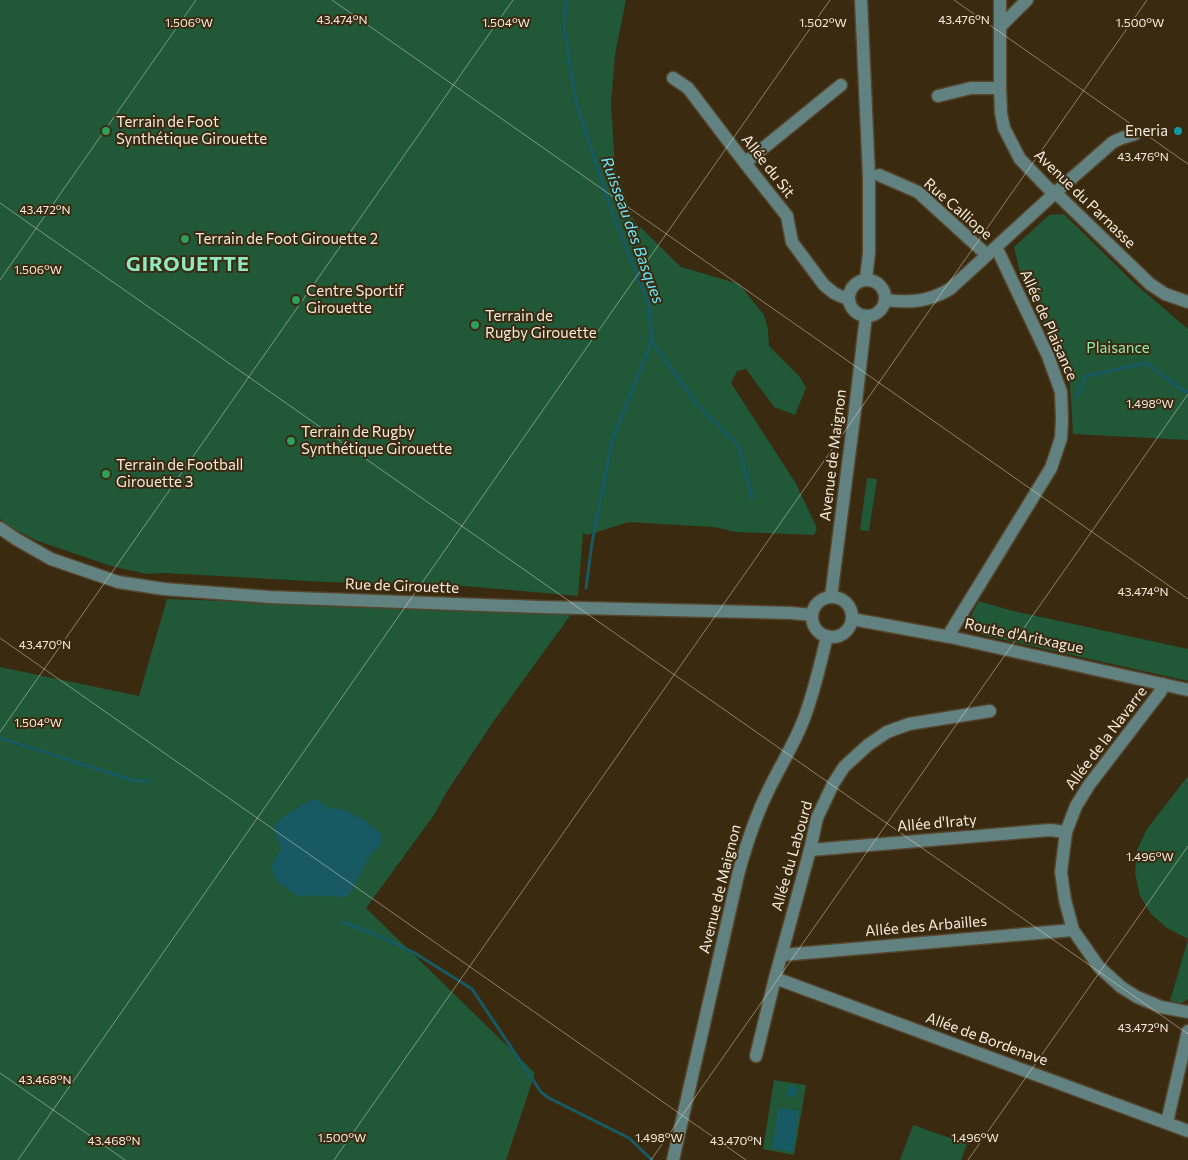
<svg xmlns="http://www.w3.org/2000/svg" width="1188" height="1160" font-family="Commissioner,sans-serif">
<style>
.green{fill:#205838}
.water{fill:#175a64}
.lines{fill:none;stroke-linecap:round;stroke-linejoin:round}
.stream{stroke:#175a64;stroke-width:3}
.minor-casing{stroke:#54452c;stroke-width:15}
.minor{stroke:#618281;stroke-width:12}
.ticks{fill:none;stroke:#f5eadb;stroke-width:1;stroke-opacity:0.45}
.leisure-dot{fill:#2e9e5b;stroke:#3a2a10;stroke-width:2}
.culture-dot{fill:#0f9aa8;stroke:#3a2a10;stroke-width:2}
.labels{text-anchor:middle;stroke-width:4;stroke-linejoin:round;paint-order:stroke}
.poi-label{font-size:15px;fill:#f5eadb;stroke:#3a2a10;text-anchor:start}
.street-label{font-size:15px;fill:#f5eadb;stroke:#3a2a10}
.park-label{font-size:15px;fill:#92e9b3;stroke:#3a2a10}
.water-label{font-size:16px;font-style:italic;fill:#69e5f8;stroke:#3a2a10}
.district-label{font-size:20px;font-weight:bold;letter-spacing:1px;fill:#91e7c0;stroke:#3a2a10}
.ticks-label{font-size:12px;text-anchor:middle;fill:#f5eadb;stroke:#3a2a10;stroke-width:4;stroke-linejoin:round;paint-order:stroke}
</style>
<rect width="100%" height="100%" fill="#3a2a10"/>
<!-- green -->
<g class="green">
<path d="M0,0H626L615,54L611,104L615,169L634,221L681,267L739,284L764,315L768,329L769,346L800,377L806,388L795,415L774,407L746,369L737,371L731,383L795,482L817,528L814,535L736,532L714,527L629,522L587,535L583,533L578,596L464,586L327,582L164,573L147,574L111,566L35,540L11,527L0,519Z"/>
<path d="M1064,214L1133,282L1188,329V440L1073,434L1070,383L1047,329L1021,277L1014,247L1049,215Z"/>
<path d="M867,478L877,479L869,531L860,530Z"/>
<path d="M167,599L572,613L493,722L446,793L434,815L366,908L535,1073L506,1160H0V667L139,696Z"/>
<path d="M979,601L1009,610L1188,649V681L982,635C965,622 970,617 979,601Z"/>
<path d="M1188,776V939L1167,928L1151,914L1140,896L1135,873L1137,850L1147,829Z"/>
<path d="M1188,939V999L1180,1004L1170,1001Z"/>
<path d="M774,1080L806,1085L794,1155L763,1149Z"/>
<path d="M913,1125L967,1144L961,1160H900Z"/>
</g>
<!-- water -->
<g class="water">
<path d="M317,799L329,809C344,805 372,824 382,835L381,843L368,859L351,892L345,897H336L320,895L299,897L277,881L271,866L281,849L273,827C282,818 305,800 317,799Z"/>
<path d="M788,1086L797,1087L796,1097L786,1096Z"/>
<path d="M779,1108L799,1111L793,1152L772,1148Z"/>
</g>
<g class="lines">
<!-- stream -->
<g class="stream">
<path d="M566,0L564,27L576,102L612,212L649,305L652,341L695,402L739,446L752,498"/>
<path d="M1077,396L1086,376L1146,363L1184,391L1188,392"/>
<path d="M586,588L592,543L612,441L652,341"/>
<path d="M0,738L135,781H150"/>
<path d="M343,922L372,933L413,952L472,989L541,1092L549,1098L629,1138L652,1160"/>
</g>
<defs>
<g id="minor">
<path d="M861,0L869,176V253L866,279"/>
<path d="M1000,0V88L1001,113L1004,128L1020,159L1048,188L1061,198L1150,284L1165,294L1188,302"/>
<path d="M1000,27L1027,0"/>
<path d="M673,78L688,88L745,163L787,216L792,242L824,285L834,293L840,296L848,299"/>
<path d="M938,96L971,88H1000"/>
<path d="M745,163L841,85"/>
<path d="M879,175L918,192L987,255"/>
<circle cx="867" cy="298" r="18"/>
<path d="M885,300C910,303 928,302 950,289L1055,193L1113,142L1122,138L1135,134"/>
<path d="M0,528L16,539L51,559L118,582L164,589L269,597L539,607L791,613L812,615"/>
<path d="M831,597L855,410L866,316"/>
<circle cx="832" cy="617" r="20"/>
<path d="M852,619L950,637L1188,690"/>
<path d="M950,637L951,631L1051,468L1061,438L1062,419L1061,392L1048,356L999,253L994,249"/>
<path d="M1163,684L1161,691L1089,785L1076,806L1066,832L1061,872L1065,900L1073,930L1099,967L1121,987L1137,997L1161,1007L1188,1012"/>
<path d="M810,850L1050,830L1066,832"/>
<path d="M782,955L1073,930"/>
<path d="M775,978L1188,1131"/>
<path d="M756,1056L775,978L810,850L817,818L833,784L844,767L868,745L887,732L909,724L990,711"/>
<path d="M1167,1122L1188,1031"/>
<path d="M673,1160L738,875C746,845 755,817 769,789C781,764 797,740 806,713C815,688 821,662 827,636"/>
</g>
</defs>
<!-- minor casing -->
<use href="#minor" class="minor-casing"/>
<!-- minor -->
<use href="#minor" class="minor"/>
</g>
<!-- ticks -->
<path class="ticks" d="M332,0L1188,599M954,0L1188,164M0,203L1188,1034M0,280L196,0M0,638L746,1160M0,732L513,0M0,1073L125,1160M18,1160L830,0M334,1160L1147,0M651,1160L1188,394M968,1160L1188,846"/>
<!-- markers -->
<g class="leisure-dot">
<circle cx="106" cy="131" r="5"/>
<circle cx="185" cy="239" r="5"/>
<circle cx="296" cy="300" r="5"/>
<circle cx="475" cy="325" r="5"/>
<circle cx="291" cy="441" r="5"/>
<circle cx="106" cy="474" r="5"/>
</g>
<circle class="culture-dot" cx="1178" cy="131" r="5"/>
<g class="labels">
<!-- poi labels -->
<g class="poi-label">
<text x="116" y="127">Terrain de Foot<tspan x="116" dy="17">Synthétique Girouette</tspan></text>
<text x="1168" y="136" text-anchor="end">Eneria</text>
<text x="195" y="244">Terrain de Foot Girouette 2</text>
<text x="306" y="296">Centre Sportif<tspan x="306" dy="17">Girouette</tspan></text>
<text x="485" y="321">Terrain de<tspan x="485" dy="17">Rugby Girouette</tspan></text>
<text x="301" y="437">Terrain de Rugby<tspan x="301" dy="17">Synthétique Girouette</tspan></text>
<text x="116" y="470">Terrain de Football<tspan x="116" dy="17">Girouette 3</tspan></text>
</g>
<!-- street labels -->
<g class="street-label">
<text transform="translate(768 166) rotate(52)" y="5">Allée du Sit</text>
<text transform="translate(1085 199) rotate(44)" y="5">Avenue du Parnasse</text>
<text transform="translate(958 209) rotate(41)" y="5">Rue Calliope</text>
<text transform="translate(1049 325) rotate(66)" y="5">Allée de Plaisance</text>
<text transform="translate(833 455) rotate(-83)" y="5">Avenue de Maignon</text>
<text transform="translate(402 586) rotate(2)" y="5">Rue de Girouette</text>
<text transform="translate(1024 636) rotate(12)" y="5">Route d'Aritxague</text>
<text transform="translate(1106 738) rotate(-53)" y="5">Allée de la Navarre</text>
<text transform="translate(937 823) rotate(-5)" y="5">Allée d'Iraty</text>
<text transform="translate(792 856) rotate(-74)" y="5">Allée du Labourd</text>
<text transform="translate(720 889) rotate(-76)" y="5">Avenue de Maignon</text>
<text transform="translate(926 926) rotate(-5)" y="5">Allée des Arbailles</text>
<text transform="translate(987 1039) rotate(20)" y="5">Allée de Bordenave</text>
</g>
<!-- park labels -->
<g class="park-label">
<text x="1118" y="353">Plaisance</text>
</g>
<!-- water labels -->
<g class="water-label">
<text transform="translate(633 230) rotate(70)" y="6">Ruisseau des Basques</text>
</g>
<!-- district labels -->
<g class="district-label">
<text x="188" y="271">GIROUETTE</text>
</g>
</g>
<g class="ticks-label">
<text x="342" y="24">43.474°N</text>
<text x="964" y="24">43.476°N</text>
<text x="189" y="27">1.506°W</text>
<text x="506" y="27">1.504°W</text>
<text x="823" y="27">1.502°W</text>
<text x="1140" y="27">1.500°W</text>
<text x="1143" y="161">43.476°N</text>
<text x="45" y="214">43.472°N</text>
<text x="38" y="274">1.506°W</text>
<text x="1150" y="408">1.498°W</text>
<text x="1143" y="596">43.474°N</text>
<text x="45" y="649">43.470°N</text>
<text x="38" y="727">1.504°W</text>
<text x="1150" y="861">1.496°W</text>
<text x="1143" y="1032">43.472°N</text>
<text x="45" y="1084">43.468°N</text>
<text x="342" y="1142">1.500°W</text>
<text x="659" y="1142">1.498°W</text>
<text x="975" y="1142">1.496°W</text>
<text x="114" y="1145">43.468°N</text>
<text x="736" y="1145">43.470°N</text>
</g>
</svg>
